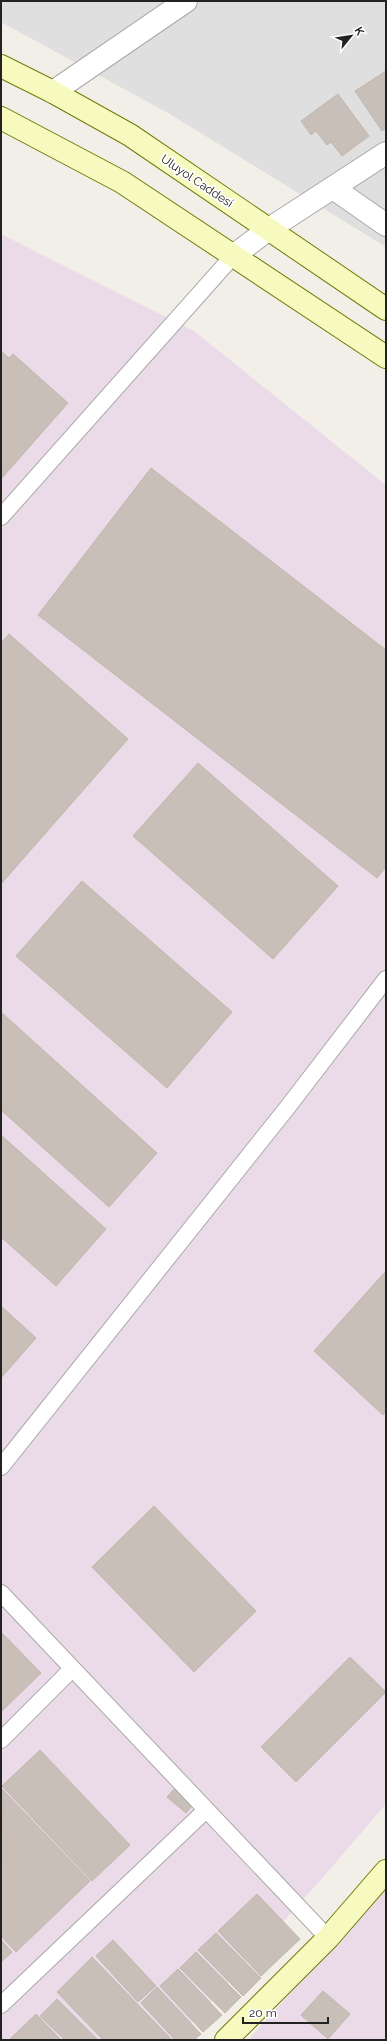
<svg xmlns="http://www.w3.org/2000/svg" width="387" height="2041" font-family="Raleway,sans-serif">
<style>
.residential{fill:#e0dfdf}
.industrial{fill:#ebdbe8}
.building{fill:#c7bfb8;stroke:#c4b6ab}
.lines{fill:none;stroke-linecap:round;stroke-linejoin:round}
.lane-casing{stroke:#a9a9a9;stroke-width:18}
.street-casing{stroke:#a9a9a9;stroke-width:24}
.secondary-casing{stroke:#707d05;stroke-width:24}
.lane{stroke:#fff;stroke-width:16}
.street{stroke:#fff;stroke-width:22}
.secondary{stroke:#f7fabf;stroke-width:22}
.labels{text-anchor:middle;stroke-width:3.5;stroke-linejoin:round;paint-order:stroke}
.street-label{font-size:12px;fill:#222;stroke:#fff}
</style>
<rect width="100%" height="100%" fill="#f2efe9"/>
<!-- residential -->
<path class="residential" d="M1,1H386V247L168,113L1,22Z"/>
<!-- industrial -->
<g class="industrial">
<path d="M1,234L194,331L386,485V1804L325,1875L177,2040H1Z"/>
<path d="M386,1886V2040H248Z"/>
</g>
<!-- building -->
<g class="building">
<path d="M386,71V128L382,131L355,91Z"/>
<path d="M338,94L369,136L342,156L331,142L327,145L316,131L311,135L301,121Z"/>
<path d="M1,351L9,358L13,354L68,403L1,479Z"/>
<path d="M151,468L386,650V867L377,878L38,615Z"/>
<path d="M9,634L128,739L1,884V643Z"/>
<path d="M198,763L338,886L273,959L133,836Z"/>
<path d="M82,881L232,1012L167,1088L16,956Z"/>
<path d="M1,1012L157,1153L109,1207L1,1110Z"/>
<path d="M1,1135L106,1229L56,1286L1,1237Z"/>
<path d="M386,1271V1411L383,1415L314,1351Z"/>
<path d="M1,1306L36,1338L1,1378Z"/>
<path d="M154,1506L256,1611L194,1672L92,1567Z"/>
<path d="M1,1632L41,1673L1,1712Z"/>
<path d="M350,1657L386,1692L296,1782L261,1747Z"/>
<path d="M40,1750L130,1845L92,1881L2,1786Z"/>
<path d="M176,1787L195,1802L186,1813L167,1797Z"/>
<path d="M2,1789L90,1881L16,1952L1,1936Z"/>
<path d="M257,1894L300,1939L261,1976L218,1931Z"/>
<path d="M216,1933L261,1978L243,1996L198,1950Z"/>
<path d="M1,1940L12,1952L1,1962Z"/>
<path d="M113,1940L156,1986L138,2002L96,1956Z"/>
<path d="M196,1952L241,1997L225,2013L180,1968Z"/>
<path d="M92,1957L172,2040H103L57,1992Z"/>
<path d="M178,1969L222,2015L203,2032L160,1986Z"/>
<path d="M157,1987L201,2034L194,2040H175L141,2003Z"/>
<path d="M323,1991L350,2014L328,2039L301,2015Z"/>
<path d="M57,1999L98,2040H65L40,2016Z"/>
<path d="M36,2014L61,2040H9Z"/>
</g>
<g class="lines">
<defs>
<g id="lane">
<path d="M1,517L233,256"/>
<path d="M1,1467L287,1108L386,979"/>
<path d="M1,1593L328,1938"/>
<path d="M1,1740L72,1669"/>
<path d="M1,2005L206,1810"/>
</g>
<g id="street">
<path d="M53,92L186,1"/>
<path d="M333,188L386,225"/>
<path d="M233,256L269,229L386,153"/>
</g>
<g id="secondary">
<path d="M1,66L53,92L130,135L386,309"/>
<path d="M1,118L122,182L386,357"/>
<path d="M226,2040L328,1938L386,1871"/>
</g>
</defs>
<!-- lane casing -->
<use href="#lane" class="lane-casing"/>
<!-- street casing -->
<use href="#street" class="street-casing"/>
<!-- secondary casing -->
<use href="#secondary" class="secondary-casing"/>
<!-- lane -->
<use href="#lane" class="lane"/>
<!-- street -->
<use href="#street" class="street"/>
<!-- secondary -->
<use href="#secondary" class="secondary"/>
</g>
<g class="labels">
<!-- street labels -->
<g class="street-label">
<text transform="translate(197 181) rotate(34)" y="4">Uluyol Caddesi</text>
</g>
</g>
<!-- border -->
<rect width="387" height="2041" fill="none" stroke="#222222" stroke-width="4"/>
<!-- north arrow -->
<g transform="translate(351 36) rotate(60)" stroke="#ffffff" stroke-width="3" paint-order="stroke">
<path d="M0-3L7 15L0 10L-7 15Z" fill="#222222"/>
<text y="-6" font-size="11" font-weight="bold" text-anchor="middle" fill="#222222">K</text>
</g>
<!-- scale -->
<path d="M243 2017v6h85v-6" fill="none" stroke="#222222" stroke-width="2"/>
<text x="249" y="2017" font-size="12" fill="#222222" stroke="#ffffff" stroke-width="3" paint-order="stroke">20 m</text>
</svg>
